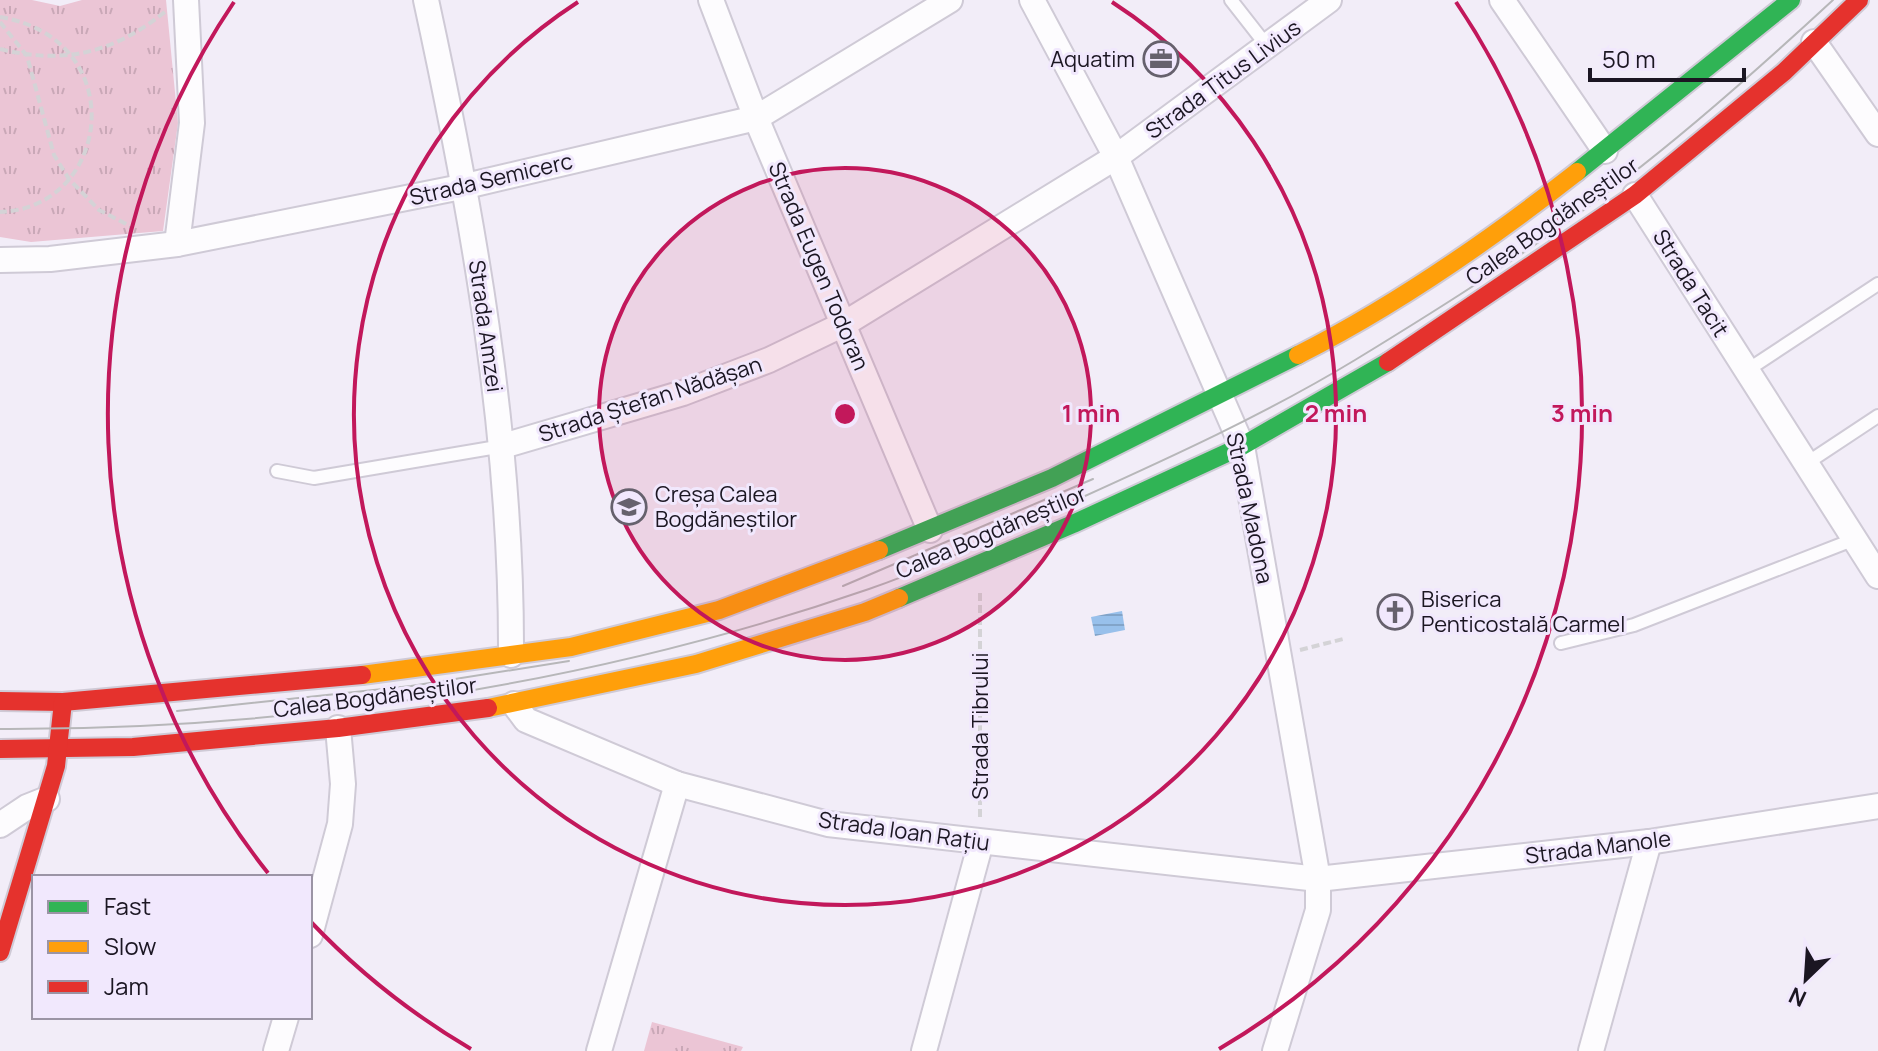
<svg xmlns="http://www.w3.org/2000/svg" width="1878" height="1051" font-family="Manrope,sans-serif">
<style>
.grass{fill:url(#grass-tufts)}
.water{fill:url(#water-rules)}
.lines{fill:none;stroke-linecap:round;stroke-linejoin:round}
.lane-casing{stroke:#cfcad6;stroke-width:16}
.street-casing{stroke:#cfcad6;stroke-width:28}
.fast-casing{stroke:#cfcad6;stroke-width:22}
.slow-casing{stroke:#cfcad6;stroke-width:22}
.jam-casing{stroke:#cfcad6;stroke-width:22}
.path{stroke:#d4d3d6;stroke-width:4;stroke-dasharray:8 4;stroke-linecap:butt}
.lane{stroke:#fdfcfe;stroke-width:12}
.street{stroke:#fdfcfe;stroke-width:24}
.fast{stroke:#30b455;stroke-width:18}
.slow{stroke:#ff9f0a;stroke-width:18}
.jam{stroke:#e5322d;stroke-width:18}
.tram{stroke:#b7b7b9;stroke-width:2}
.ring{fill:none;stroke:#c2185b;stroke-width:4}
.labels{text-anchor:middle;stroke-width:6;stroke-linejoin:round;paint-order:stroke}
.poi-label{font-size:22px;fill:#1b1622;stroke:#f1e8fd;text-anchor:start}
.street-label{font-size:22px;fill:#1b1622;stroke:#f1e8fd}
.centre{fill:#c2185b;stroke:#f1e8fd;stroke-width:4}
.ring-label{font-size:24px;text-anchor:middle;font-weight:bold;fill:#c2185b;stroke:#f1e8fd;stroke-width:6;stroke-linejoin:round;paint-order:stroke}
</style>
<defs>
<pattern id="grass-tufts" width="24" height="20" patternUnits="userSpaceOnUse" patternTransform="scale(2)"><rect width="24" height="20" fill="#ebc5d5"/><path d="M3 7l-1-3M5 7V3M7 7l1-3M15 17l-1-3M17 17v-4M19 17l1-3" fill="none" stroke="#c9a8b7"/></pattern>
<pattern id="water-rules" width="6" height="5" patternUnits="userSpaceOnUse" patternTransform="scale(2)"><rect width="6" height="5" fill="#98c0eb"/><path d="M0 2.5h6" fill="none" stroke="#82a4c9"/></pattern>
</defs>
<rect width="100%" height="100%" fill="#f2edf8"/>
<!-- grass -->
<g class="grass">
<path d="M0,0H32L60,6L82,0H166L178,123L163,231L31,242L0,237Z"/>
<path d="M652,1022L743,1047L741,1051H644Z"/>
</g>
<!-- water -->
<path class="water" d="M1122,611L1125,630L1095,636L1091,617Z"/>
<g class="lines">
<defs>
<g id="lane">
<path d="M1231,0L1267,46"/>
<path d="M1746,371L1878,284"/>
<path d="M1807,463L1878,416"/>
<path d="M277,471L314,478L503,446"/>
<path d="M1561,643L1634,625L1855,539"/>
</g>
<g id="street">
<path d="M426,0C473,216 512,434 511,655"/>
<path d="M711,0L756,118L930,530"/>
<path d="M1032,0L1116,157L1242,446L1318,879V910L1275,1051"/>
<path d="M1502,0L1605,151"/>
<path d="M1814,42L1878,134"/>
<path d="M1635,195L1878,576"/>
<path d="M177,244L192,123L186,0"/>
<path d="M0,260L50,259L177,244L466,186L756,118L950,0"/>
<path d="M503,446L683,393L769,360L844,324L1116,157L1329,0"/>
<path d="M514,704L526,720L677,784L828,824L1318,879L1649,842L1878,806"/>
<path d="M0,825L27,807L47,799"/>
<path d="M310,935L340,824L343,784L338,728"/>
<path d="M276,1051L286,1017"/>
<path d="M599,1051L677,784"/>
<path d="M924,1051L981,842"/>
<path d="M1591,1051L1649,842"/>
</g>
<g id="fast">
<path d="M1577,172L1791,0"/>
<path d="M879,550L1052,478L1298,355"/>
<path d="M899,598L1073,524L1242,446L1388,362"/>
</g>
<g id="slow">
<path d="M1298,355C1397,305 1490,240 1577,172"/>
<path d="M362,675L571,647L719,610L879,550"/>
<path d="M488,708L696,664L865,612L899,598"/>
</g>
<g id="jam">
<path d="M1388,362L1635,195L1784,72L1859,0"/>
<path d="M0,701L63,702L362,675"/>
<path d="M0,749L133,747L338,728L488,708"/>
<path d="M0,952L56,766L63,702"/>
</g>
</defs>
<!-- lane casing -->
<use href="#lane" class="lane-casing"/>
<!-- street casing -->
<use href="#street" class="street-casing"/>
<!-- fast casing -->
<use href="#fast" class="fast-casing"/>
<!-- slow casing -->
<use href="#slow" class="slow-casing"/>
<!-- jam casing -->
<use href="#jam" class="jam-casing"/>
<!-- path -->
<g class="path">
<path d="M0,17C132,39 112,208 0,212"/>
<path d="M0,22L27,56L54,155L69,179L99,210L130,226"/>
<path d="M0,49C64,65 114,53 166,11"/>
<path d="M980,593V820"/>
<path d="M1300,650L1343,639"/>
</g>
<!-- lane -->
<use href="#lane" class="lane"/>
<!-- street -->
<use href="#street" class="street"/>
<!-- fast -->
<use href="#fast" class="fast"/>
<!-- slow -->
<use href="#slow" class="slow"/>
<!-- jam -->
<use href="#jam" class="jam"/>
<!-- tram -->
<g class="tram">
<path d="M843,586L1093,479"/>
<path d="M177,711L411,686L569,661"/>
<path d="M0,729C293,730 592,685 869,589C939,565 1006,531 1074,501C1169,458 1266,414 1355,360C1447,304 1540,245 1625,179C1697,124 1766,62 1833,0"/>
</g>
</g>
<!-- distance rings -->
<circle cx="845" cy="414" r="246" fill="#c2185b" fill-opacity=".12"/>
<g class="ring">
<circle cx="845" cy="414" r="246"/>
<path d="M1112 2A491 491 0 1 1 578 2"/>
<path d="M471 1049A737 737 0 0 1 310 921M268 873A737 737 0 0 1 234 2M1456 2A737 737 0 0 1 1219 1049"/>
</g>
<!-- icons -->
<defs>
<symbol id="office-ring" viewBox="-11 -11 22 22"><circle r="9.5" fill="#f1e8fd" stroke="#66616d" stroke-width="1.5"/><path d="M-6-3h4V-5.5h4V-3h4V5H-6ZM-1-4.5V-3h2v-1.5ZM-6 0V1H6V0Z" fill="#66616d"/></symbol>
<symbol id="school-ring" viewBox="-11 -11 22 22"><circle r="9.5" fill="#f1e8fd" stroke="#66616d" stroke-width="1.5"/><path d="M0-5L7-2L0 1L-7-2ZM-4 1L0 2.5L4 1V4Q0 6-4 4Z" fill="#66616d"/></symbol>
<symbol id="church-ring" viewBox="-11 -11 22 22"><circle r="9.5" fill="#f1e8fd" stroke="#66616d" stroke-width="1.5"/><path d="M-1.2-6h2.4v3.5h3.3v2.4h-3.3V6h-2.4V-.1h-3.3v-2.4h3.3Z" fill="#66616d"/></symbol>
</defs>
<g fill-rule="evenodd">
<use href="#office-ring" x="1141" y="39" width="40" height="40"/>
<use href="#school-ring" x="609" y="487" width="40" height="40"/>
<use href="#church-ring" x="1375" y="592" width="40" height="40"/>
</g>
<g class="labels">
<!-- poi labels -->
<g class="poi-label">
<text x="1135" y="67" text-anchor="end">Aquatim</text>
<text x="655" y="502">Creșa Calea<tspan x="655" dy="25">Bogdăneștilor</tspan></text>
<text x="1421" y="607">Biserica<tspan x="1421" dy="25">Penticostală Carmel</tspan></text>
</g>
<!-- street labels -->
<g class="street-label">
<text transform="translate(1223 79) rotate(-36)" y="8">Strada Titus Livius</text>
<text transform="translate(491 179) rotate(-13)" y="8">Strada Semicerc</text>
<text transform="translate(1552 221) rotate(-35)" y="8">Calea Bogdăneștilor</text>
<text transform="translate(819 266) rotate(67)" y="8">Strada Eugen Todoran</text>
<text transform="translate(1691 283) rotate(58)" y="8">Strada Tacit</text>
<text transform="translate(486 326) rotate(82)" y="8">Strada Amzei</text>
<text transform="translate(650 399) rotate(-18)" y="8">Strada Ștefan Nădășan</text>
<text transform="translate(1250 508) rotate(78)" y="8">Strada Madona</text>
<text transform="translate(991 532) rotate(-23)" y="8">Calea Bogdăneștilor</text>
<text transform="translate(375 697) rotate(-7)" y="8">Calea Bogdăneștilor</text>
<text transform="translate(980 726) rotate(-90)" y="8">Strada Tibrului</text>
<text transform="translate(904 831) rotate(8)" y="8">Strada Ioan Rațiu</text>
<text transform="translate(1598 847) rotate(-7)" y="8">Strada Manole</text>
</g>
</g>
<circle cx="845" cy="414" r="12" class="centre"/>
<g class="ring-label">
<text x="1091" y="422">1 min</text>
<text x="1336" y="422">2 min</text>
<text x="1582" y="422">3 min</text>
</g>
<!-- legend -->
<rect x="32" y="875" width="280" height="144" fill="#f1e8fd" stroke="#9b94a5" stroke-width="2"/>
<rect x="48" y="901" width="40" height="12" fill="#30b455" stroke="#9b94a5" stroke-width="2"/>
<text x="104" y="915" font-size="24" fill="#1b1622">Fast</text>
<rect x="48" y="941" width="40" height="12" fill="#ff9f0a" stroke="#9b94a5" stroke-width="2"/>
<text x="104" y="955" font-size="24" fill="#1b1622">Slow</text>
<rect x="48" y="981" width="40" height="12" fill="#e5322d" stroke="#9b94a5" stroke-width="2"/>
<text x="104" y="995" font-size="24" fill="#1b1622">Jam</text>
<!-- north arrow -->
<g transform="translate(1806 979) rotate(205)" stroke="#f1e8fd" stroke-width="6" paint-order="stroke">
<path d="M0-6L14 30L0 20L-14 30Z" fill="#1b1622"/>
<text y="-12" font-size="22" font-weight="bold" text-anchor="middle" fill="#1b1622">N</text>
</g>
<!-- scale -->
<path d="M1590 68v12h154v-12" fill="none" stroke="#1b1622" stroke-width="4"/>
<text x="1602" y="68" font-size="24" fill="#1b1622" stroke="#f1e8fd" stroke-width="6" paint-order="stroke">50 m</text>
</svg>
